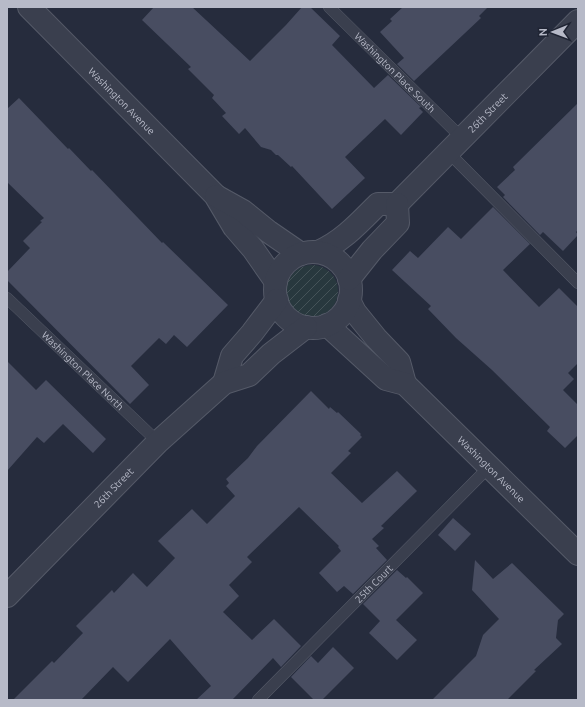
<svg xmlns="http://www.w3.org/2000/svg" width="585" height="707" font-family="Ubuntu,sans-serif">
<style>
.garden{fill:url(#garden-furrows)}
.building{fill:#484d61}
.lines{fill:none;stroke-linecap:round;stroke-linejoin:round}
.service-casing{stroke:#555a68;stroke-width:12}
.minor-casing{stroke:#555a68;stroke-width:24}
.tertiary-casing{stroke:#555a68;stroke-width:24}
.service{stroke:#3a3f4e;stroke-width:11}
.minor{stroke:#3a3f4e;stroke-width:22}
.tertiary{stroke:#3a3f4e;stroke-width:22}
.labels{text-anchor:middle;stroke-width:3;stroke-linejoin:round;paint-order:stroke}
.street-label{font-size:10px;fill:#b7bac8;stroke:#1f2433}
</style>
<defs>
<pattern id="garden-furrows" width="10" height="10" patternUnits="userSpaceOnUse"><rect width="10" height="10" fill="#28383e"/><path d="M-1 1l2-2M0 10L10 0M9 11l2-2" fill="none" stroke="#455358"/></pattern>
</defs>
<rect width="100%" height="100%" fill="#262c3d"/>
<!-- garden -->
<circle class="garden" cx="312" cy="291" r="26"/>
<!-- building -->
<g class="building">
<path d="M154,7H192L250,61L286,25L302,7H310L340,36L332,45L374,88L388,75L421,107L419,108L423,112L401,135L385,119L345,157L365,178L332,209L292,166L291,167L278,155H276L271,150L261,147L245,128L239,134L222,116L226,113L212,98L214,95L188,69L191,67L142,20Z"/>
<path d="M403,7H488L479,16L481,18L414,81L397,64L404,58L380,32L392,21L390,19Z"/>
<path d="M19,98L68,149L69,148L91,171L92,170L162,243L163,242L228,305L187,347L174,335L166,344L159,338L131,366L149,385L130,404L7,280V272L30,248L23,241L42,222L40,221L44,218L7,182V109Z"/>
<path d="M578,103V230L576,232L578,235L563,251L543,232L540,235L503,197L505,195L497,187L515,170L513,167Z"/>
<path d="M493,207L530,244L503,270L539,307L559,288L578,307V363L568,373L574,379L563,390L578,405V435L565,448L547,431L550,427L492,370L456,338L428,309L431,306L392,270L410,251L418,258L448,227L461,239Z"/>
<path d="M7,361L36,390L46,380L106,439L93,453L63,424L44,443L37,437L7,471Z"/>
<path d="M311,391L329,409L330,407L337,413L338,412L361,434L360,435L362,437L348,451L351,453L331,473L362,503L397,471L417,491L381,526L384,528L372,539L379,546L376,548L387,560L353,594L344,586L337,592L319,573L341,551L338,547L339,546L299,507L247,557L252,562L229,585L239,596L223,612L252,640L274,619L301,646L281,667L273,658L232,700H196L211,686L170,639L128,682L113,667L81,700H13L52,661L54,663L83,633L76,626L112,590L114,593L133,573L147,587L175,558L158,541L192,509L207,524L235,496L226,486L229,483L226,479L248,458L257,446Z"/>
<path d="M453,518L471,534L455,551L438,535Z"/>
<path d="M475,560L493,579L512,563L564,614L558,620L556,638L562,644L534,670L536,671L507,700H432L476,656L483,635L499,619L472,590Z"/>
<path d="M397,570L406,578L407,577L423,593L396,620L417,640L397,660L369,633L380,621L363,604Z"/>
<path d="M333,647L354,668L322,700H314L291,677L311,656L318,663Z"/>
</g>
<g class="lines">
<defs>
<g id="service">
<path id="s1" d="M329,7L462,138"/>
<path d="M448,152L578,283"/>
<path id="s2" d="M7,298L158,442"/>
<path id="s3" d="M258,700L489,467"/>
</g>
<g id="minor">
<path id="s4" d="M29,7L215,195L234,227L253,249L276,282"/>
<path d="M216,196L243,211L269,232L301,254"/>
<path d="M349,300L355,312L376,338L399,362L405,384"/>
<path id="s5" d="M327,325L386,379L405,384L578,554"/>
</g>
<g id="tertiary">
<path id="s6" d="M318,252C342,242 360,222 378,204H397L578,21"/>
<circle cx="313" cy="290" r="38"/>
<path d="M349,279L372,250L398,223L397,204"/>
<path d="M224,383L232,356L252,333L277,300"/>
<path id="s7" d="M7,596L158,442L224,383L249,375L271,354L306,327"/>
</g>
</defs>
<!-- service casing -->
<use href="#service" class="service-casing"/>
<!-- minor casing -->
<use href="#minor" class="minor-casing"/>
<!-- tertiary casing -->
<use href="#tertiary" class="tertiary-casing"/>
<!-- service -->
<use href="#service" class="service"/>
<!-- minor -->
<use href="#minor" class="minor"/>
<!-- tertiary -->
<use href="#tertiary" class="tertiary"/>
</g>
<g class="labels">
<!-- street labels -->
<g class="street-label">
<text dy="4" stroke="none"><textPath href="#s1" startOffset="93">Washington Place South</textPath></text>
<text dy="4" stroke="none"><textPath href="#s4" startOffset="132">Washington Avenue</textPath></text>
<text dy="4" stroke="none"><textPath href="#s6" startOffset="225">26th Street</textPath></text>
<text dy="4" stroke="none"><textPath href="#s2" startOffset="105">Washington Place North</textPath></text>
<text dy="4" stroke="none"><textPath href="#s5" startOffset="221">Washington Avenue</textPath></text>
<text dy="4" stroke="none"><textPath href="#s7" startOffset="152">26th Street</textPath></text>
<text dy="4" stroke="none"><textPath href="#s3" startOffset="164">25th Court</textPath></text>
</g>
</g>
<!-- border -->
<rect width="585" height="707" fill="none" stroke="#b7bac8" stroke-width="16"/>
<!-- north arrow -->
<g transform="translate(553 32) rotate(269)" stroke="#1f2433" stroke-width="3" paint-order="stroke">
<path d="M0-3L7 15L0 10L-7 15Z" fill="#b7bac8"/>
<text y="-6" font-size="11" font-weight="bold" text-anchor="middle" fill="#b7bac8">N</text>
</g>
</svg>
